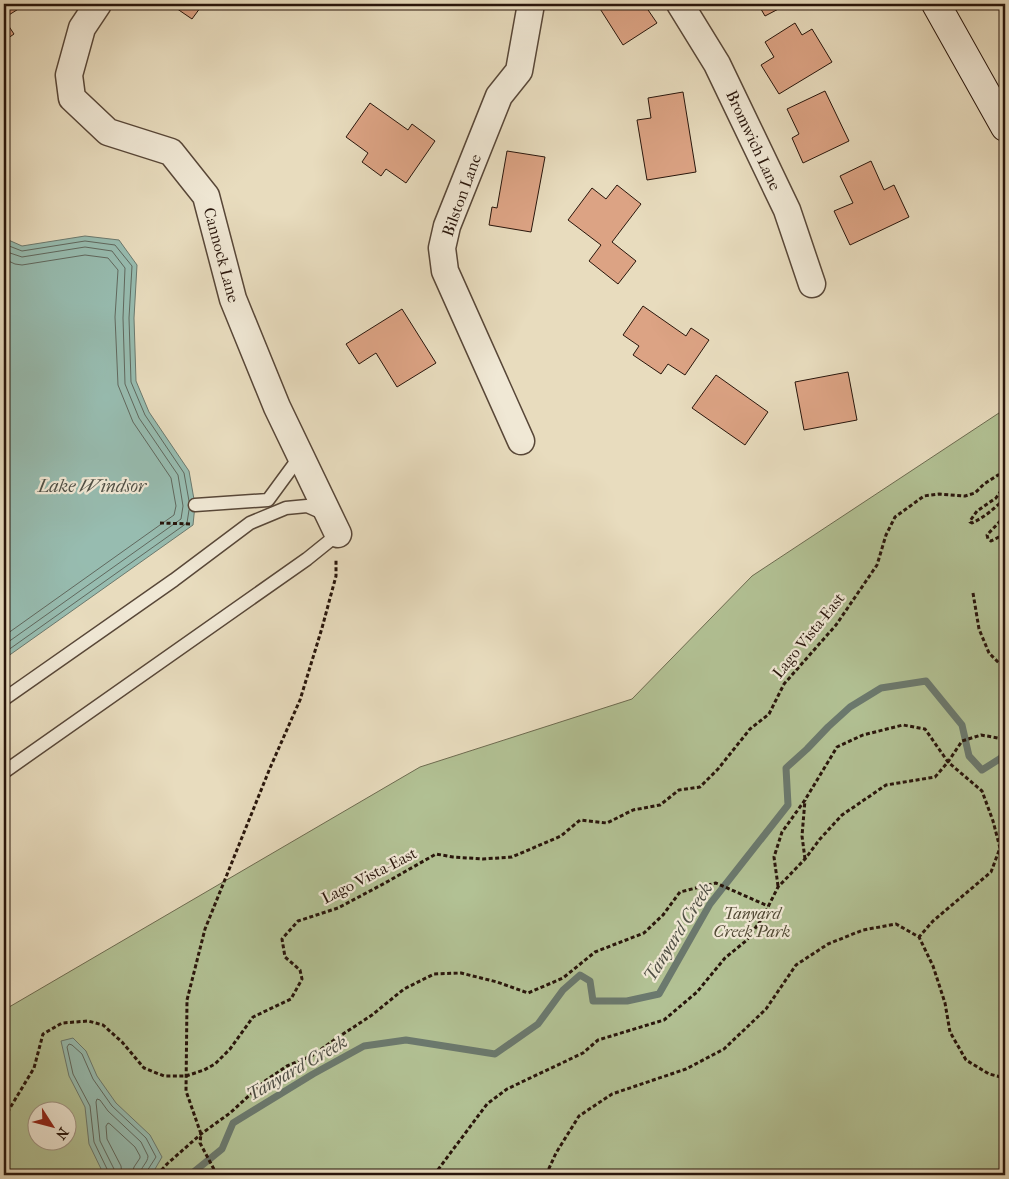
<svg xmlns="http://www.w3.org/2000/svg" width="1009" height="1179" font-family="'IM FELL French Canon',serif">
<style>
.green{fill:#b2c194;stroke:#6d6b50;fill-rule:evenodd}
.water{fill:#97bcb0;stroke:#6b796e}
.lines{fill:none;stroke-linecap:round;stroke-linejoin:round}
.shore{stroke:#60685e;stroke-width:1}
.stream{stroke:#6b796e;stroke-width:7}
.building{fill:#dca384;stroke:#28150b}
.lane-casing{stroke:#584738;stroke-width:15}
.street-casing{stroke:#584738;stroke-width:29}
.secondary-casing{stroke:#28150b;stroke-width:30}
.path{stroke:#28150b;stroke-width:3;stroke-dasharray:4 2.5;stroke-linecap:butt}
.lane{stroke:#f0e8d5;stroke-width:12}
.street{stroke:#f0e8d5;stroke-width:26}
.secondary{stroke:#f0e8d5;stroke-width:28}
.labels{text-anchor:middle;stroke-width:4.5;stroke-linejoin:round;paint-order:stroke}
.street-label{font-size:16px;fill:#28150b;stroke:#f0e8d5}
.park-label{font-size:16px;font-style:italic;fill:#514934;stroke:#f0e8d5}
.water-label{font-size:18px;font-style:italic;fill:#4f4f45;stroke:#f0e8d5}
</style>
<rect width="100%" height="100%" fill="#e8dcbe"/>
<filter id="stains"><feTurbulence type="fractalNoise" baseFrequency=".004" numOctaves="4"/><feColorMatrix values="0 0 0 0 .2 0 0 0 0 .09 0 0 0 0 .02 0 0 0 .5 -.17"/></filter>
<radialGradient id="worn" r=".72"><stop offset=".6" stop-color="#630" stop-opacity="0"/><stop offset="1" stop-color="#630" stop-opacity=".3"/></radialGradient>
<!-- green -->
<path class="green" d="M1005,409V1175H4V1010L420,767L632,699L752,576ZM38,1112H68V1142H38Z"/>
<!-- water -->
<g class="water">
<path d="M85,236L119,240L137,265L134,318L136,381L149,412L189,471L195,505L193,525L4,659V238L22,246Z"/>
<path d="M73,1038L86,1051L97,1076L116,1103L150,1135L162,1157L155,1169L150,1175H104L89,1144L85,1107L69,1076L61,1041Z"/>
</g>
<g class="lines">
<!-- shore -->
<g class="shore">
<path d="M4,244L22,251L85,241L115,245L132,266L129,318L131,382L145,415L184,473L189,501"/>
<path d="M4,251L22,257L85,247L112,251L125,268L123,318L125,384L139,418L178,475L183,506L181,519L4,645"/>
<path d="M4,259L15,264L22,265L85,255L108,258L118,270L115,317L118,385L133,422L171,478L176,506L174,515L4,636"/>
<path d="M4,653L187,523L189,510"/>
<path d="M109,1175L108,1171L94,1142L90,1106L73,1074L67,1047L69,1044L72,1045L82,1054L93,1079L112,1106L146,1138L156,1157L147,1171L146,1175"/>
<path d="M115,1175L114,1169L100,1141L96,1102L97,1099L100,1100L108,1111L141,1142L148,1156C148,1163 140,1167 140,1175"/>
<path d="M122,1175L121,1166L107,1139L106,1126L108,1123L110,1124L135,1147L140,1156V1158L134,1167L132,1175"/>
</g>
<!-- stream -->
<path class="stream" d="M190,1175L222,1149L233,1123L313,1074L364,1046L406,1040L495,1054L538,1024L563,990L580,975L590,981L593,1001H627L659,994L710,904L788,805L786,768L807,749L828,727L850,707L881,688L926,681L962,725L969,756L982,770L1001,758L1005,751"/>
</g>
<!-- building -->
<g class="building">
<path d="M4,4H17L20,8L4,18Z"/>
<path d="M170,4H203L192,19Z"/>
<path d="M597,4H644L657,23L623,45Z"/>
<path d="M758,4H788L765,16Z"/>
<path d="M4,19L14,34L4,41Z"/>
<path d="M795,23L802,35L812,29L832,62L779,94L761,65L774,57L765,42Z"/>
<path d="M825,91L849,141L803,163L792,138L799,134L787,109Z"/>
<path d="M683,92L696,172L647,180L637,120L651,118L648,98Z"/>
<path d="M370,103L408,130L412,124L435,141L406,183L386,169L381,176L362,162L368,153L346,137Z"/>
<path d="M507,151L545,157L531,232L489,225L492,207L497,208Z"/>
<path d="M871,161L884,190L894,185L909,217L850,245L834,211L853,203L840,176Z"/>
<path d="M617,185L641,204L612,242L636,261L618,284L589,261L601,245L568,220L592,188L606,199Z"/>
<path d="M643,306L686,336L691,328L709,340L685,375L668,364L661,374L633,355L639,346L623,335Z"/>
<path d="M402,309L436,363L397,387L376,353L359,364L346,344Z"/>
<path d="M848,372L857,420L804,430L795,382Z"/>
<path d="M716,375L768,412L745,445L692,408Z"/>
</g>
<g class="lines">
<defs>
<g id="lane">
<path d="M195,505L268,500L301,455"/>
<path d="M4,699L174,580L250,523L286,508L307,506L325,514"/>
<path d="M4,772L307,559L338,534"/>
</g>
<g id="street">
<path d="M98,4L82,28L69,75L72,98L108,132L171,152L206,196L233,299L277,407L338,534"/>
<path d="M680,4L717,64L787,210L812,284"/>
<path d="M521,441L445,271L442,248L447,226L499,96L519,71L531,4"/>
</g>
<path id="secondary" d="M936,4L1005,127"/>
</defs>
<!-- lane casing -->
<use href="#lane" class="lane-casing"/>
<!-- street casing -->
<use href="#street" class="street-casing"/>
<!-- secondary casing -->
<use href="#secondary" class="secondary-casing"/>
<!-- path -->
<g class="path">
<path d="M1005,485L996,498L977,511L970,521V522L972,523C985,517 995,508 1005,498"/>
<path d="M1005,516L987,535L988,539L991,541L1005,534"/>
<path d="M160,523L192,524"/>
<path d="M973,593L979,629L989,653L1005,669"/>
<path d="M805,859L802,836L805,800"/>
<path d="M778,886L774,857L782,832L805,800L837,747L863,735L903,725L925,729L948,762L982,791L993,821L1000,848L991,872L933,921L919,937"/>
<path d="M4,1118L34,1068L43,1034L62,1023L88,1021L103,1025L122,1042L144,1068L164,1076H186L204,1070L215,1064L230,1049L253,1017L291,999L302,979L300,970L285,957L282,939L298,921L338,908L385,883L436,854L453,857L483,859L512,857L561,836L580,820L607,823L633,810L660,805L679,790L700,787L718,769L750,729L769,714L784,684L836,625L877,565L886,535L895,517L924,496L939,494L965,496L975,493L984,484L998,475H1003L1005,479"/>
<path d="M157,1175L167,1164L201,1134L230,1113L265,1081L287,1066L313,1055L337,1038L372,1015L404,989L434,974L461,973L497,982L528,993L563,978L595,952L644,933L663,915L680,892L716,883L768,906"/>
<path d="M217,1175L200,1143L201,1134L186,1091L187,1000L205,929L270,768L300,700L322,628L336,576V559"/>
<path d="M434,1175L487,1104L507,1089L583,1053L598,1040L664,1020L697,992L725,958L747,940L763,917L778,887L805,859L820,839L842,815L886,785L935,777L948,762L962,741L981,735L998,738L1005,732"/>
<path d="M546,1175L556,1153L579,1116L612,1094L686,1069L724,1049L766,1009L796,965L828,944L863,930L896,924L919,937L933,966L945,1003L950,1032L966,1060L989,1074L1005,1078"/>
</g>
<!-- lane -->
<use href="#lane" class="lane"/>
<!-- street -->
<use href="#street" class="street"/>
<!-- secondary -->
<use href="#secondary" class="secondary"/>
</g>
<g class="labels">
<!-- street labels -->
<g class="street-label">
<text transform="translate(754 140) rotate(65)" y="6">Bromwich Lane</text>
<text transform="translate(461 195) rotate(-70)" y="6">Bilston Lane</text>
<text transform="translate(222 255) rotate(75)" y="6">Cannock Lane</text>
<text transform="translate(808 635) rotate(-51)" y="6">Lago Vista-East</text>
<text transform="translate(369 875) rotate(-27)" y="6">Lago Vista-East</text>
</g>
<!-- park labels -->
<g class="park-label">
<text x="752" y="919">Tanyard<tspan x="752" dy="18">Creek Park</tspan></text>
</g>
<!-- water labels -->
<g class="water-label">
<text x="92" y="492">Lake Windsor</text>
<text transform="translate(678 932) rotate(-58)" y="6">Tanyard Creek</text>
<text transform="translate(297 1068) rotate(-30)" y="6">Tanyard Creek</text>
</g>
</g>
<!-- margin -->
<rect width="1009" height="1179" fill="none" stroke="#e8dcbe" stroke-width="20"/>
<rect x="5" y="5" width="999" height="1169" fill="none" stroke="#28150b" stroke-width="2.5"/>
<rect x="10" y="10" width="989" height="1159" fill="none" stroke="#28150b"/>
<!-- north arrow -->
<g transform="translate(52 1126) rotate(126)"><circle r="24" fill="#f0e8d5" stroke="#a09484"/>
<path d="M0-4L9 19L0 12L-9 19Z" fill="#8f2418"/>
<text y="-8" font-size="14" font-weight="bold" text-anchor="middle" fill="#28150b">N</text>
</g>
<rect width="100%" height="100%" filter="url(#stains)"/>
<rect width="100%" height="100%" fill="url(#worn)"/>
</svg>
